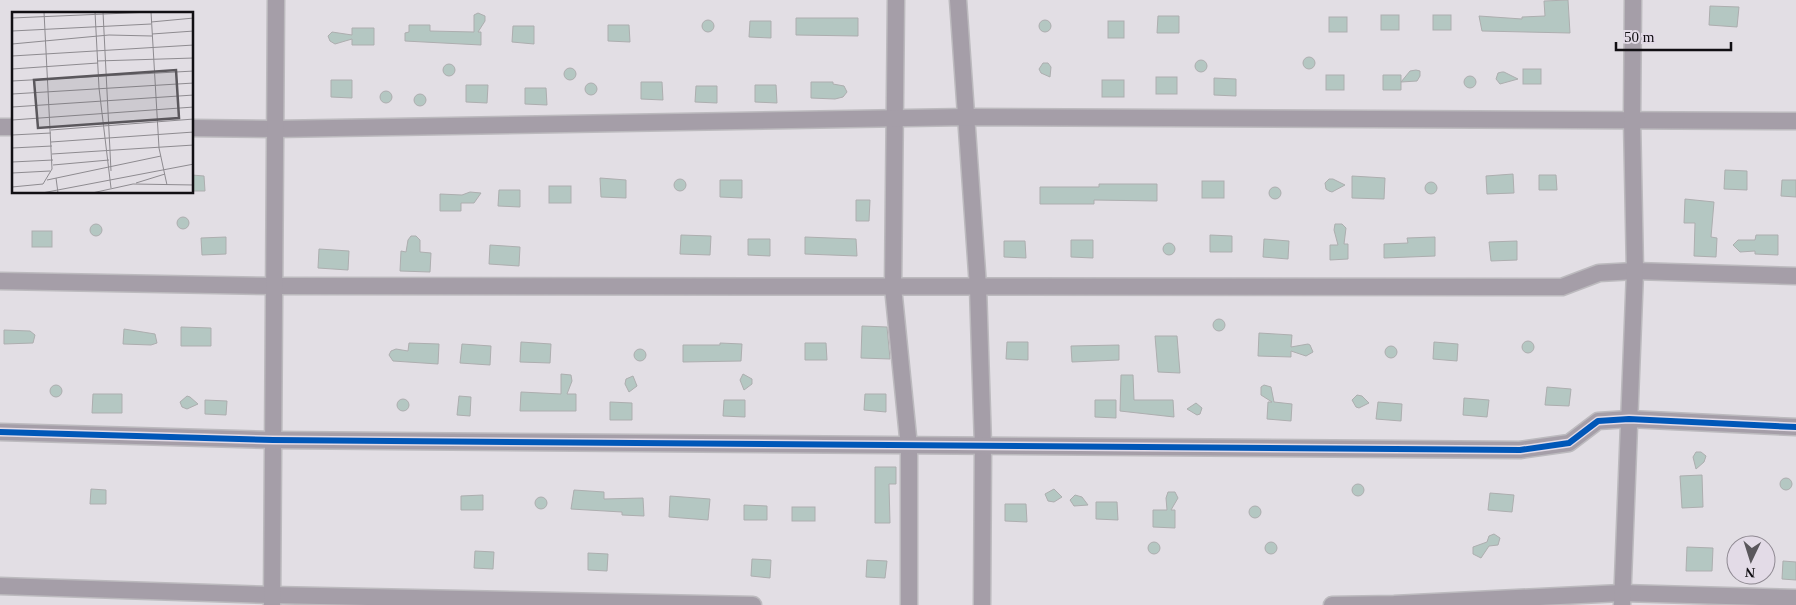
<svg xmlns="http://www.w3.org/2000/svg" width="1796" height="605" font-family="'Times New Roman',serif">
<style>
.building{fill:#b4c7c2;stroke:#adaeaf}
.lines{fill:none;stroke-linecap:round;stroke-linejoin:round}
.minor-casing{stroke:#bcbabe;stroke-width:19}
.minor{stroke:#a59ea8;stroke-width:16}
.cycleway-casing{stroke:#e3dbe7;stroke-width:9}
.cycleway{stroke:#0057b8;stroke-width:6}
.inset-road{fill:none;stroke:#8e8b90;stroke-width:1}
.view{fill:#5a575c;fill-opacity:0.15;stroke:#5a575c;stroke-width:2.5}
.inset-edge{fill:none;stroke:#110f13;stroke-width:2.5}
</style>
<rect width="100%" height="100%" fill="#e2dee4"/>
<!-- building -->
<g class="building">
<path d="M1568,0L1570,33L1482,31L1479,16L1522,19V17L1545,16L1544,1Z"/>
<path d="M1710,6L1739,7L1737,27L1709,25Z"/>
<path d="M478,13L485,16V21L478,32H481V45L405,41V33L409,32V25H430V31L474,32V15Z"/>
<rect x="1381" y="15" width="18" height="15"/>
<rect x="1433" y="15" width="18" height="15"/>
<path d="M1158,16H1179V33H1157Z"/>
<rect x="1329" y="17" width="18" height="15"/>
<path d="M796,18H858V36L796,35Z"/>
<circle cx="708" cy="26" r="6"/>
<circle cx="1045" cy="26" r="6"/>
<path d="M750,21H771V38L749,37Z"/>
<rect x="1108" y="21" width="16" height="17"/>
<path d="M608,25H629L630,42L608,41Z"/>
<path d="M513,26H534V44L512,42Z"/>
<path d="M352,28H374V45H352V39L335,44L330,41L328,36L332,32L352,35Z"/>
<circle cx="1309" cy="63" r="6"/>
<circle cx="1201" cy="66" r="6"/>
<path d="M1043,63H1048L1051,67L1050,77L1041,73L1039,69Z"/>
<circle cx="449" cy="70" r="6"/>
<circle cx="570" cy="74" r="6"/>
<rect x="1523" y="69" width="18" height="15"/>
<path d="M1416,70L1420,71V76L1417,81L1401,82V90H1383V75H1401V82L1410,71Z"/>
<path d="M1502,72H1504L1518,79L1500,84L1496,79L1498,73Z"/>
<rect x="1326" y="75" width="18" height="15"/>
<circle cx="1470" cy="82" r="6"/>
<rect x="1156" y="77" width="21" height="17"/>
<path d="M1214,78L1236,79V96L1214,95Z"/>
<path d="M331,80H352V98L331,97Z"/>
<rect x="1102" y="80" width="22" height="17"/>
<path d="M641,82H662L663,100L641,99Z"/>
<path d="M811,82H833V84L844,86L847,92L843,97L835,99L811,98Z"/>
<circle cx="591" cy="89" r="6"/>
<path d="M466,85H488L487,103L466,102Z"/>
<path d="M755,85H776L777,103L755,102Z"/>
<path d="M696,86H717V103L695,102Z"/>
<path d="M525,88H546L547,105L525,104Z"/>
<circle cx="386" cy="97" r="6"/>
<circle cx="420" cy="100" r="6"/>
<path d="M1725,170L1747,171V190L1724,189Z"/>
<path d="M1513,174L1514,193L1487,194L1486,176Z"/>
<path d="M192,175L204,176L205,191H192Z"/>
<path d="M1539,175H1556L1557,190H1539Z"/>
<path d="M1352,176L1385,178L1384,199L1352,198Z"/>
<path d="M600,178L626,180V198L601,197Z"/>
<circle cx="680" cy="185" r="6"/>
<path d="M1329,179H1333L1345,185L1332,192L1329,191L1326,189L1325,183Z"/>
<path d="M720,180H742V198L720,197Z"/>
<path d="M1782,180H1796V197L1781,196Z"/>
<rect x="1202" y="181" width="22" height="17"/>
<circle cx="1431" cy="188" r="6"/>
<path d="M1099,184H1157V201L1094,200V204H1040V187H1099Z"/>
<rect x="549" y="186" width="22" height="17"/>
<circle cx="1275" cy="193" r="6"/>
<path d="M499,190H520V207L498,206Z"/>
<path d="M470,192L481,193L474,203H461V211H440V194L462,195Z"/>
<path d="M1685,199L1714,202L1711,237L1717,238L1716,257L1694,256L1695,223H1684Z"/>
<path d="M856,200H870L869,221H856Z"/>
<circle cx="183" cy="223" r="6"/>
<circle cx="96" cy="230" r="6"/>
<path d="M1335,224H1342L1346,228L1344,244H1348V259L1330,260V245H1338L1334,230Z"/>
<rect x="32" y="231" width="20" height="16"/>
<path d="M681,235L711,236L710,255L680,254Z"/>
<path d="M1210,235L1232,236V252H1210Z"/>
<path d="M1756,235H1778V255L1755,254V251L1740,252L1733,245L1738,240H1755Z"/>
<path d="M411,236H416L420,240V252L431,253L430,272L400,271L401,251L406,252L408,240Z"/>
<path d="M226,237V254L202,255L201,238Z"/>
<path d="M805,237L856,239L857,256L805,254Z"/>
<path d="M1435,237V256L1384,258V244L1408,243L1407,238Z"/>
<path d="M748,239H770V256L748,255Z"/>
<path d="M1264,239L1289,241L1288,259L1263,257Z"/>
<path d="M1071,240H1093V258L1071,257Z"/>
<path d="M1004,241H1025L1026,258L1004,257Z"/>
<path d="M1517,241V260L1491,261L1489,242Z"/>
<circle cx="1169" cy="249" r="6"/>
<path d="M490,245L520,247L519,266L489,264Z"/>
<path d="M319,249L349,251L348,270L318,268Z"/>
<circle cx="1219" cy="325" r="6"/>
<path d="M862,326L887,327L890,359L861,358Z"/>
<path d="M181,327L211,328V346H181Z"/>
<path d="M124,329L155,334L157,343L151,345L123,344Z"/>
<path d="M4,330L30,331L35,335L33,343L4,344Z"/>
<path d="M1259,333L1292,335L1291,347L1308,344L1310,345L1313,352L1306,356L1291,351V357L1258,356Z"/>
<path d="M1155,336H1177L1180,373L1158,372Z"/>
<circle cx="1528" cy="347" r="6"/>
<path d="M521,342L551,344L550,363L520,362Z"/>
<path d="M1007,342H1028V360L1006,359Z"/>
<path d="M1434,342L1458,344L1457,361L1433,359Z"/>
<path d="M409,343L439,344L438,364L393,361L389,355L391,351L396,349L408,351Z"/>
<path d="M720,343L742,344L741,361L683,362V345H720Z"/>
<path d="M805,343H826L827,360H805Z"/>
<path d="M462,344L491,346L490,365L460,363Z"/>
<path d="M1119,345V360L1072,362L1071,346Z"/>
<circle cx="1391" cy="352" r="6"/>
<circle cx="640" cy="355" r="6"/>
<path d="M561,374L571,375L572,381L567,394H576V411H520L521,392L561,394Z"/>
<path d="M743,374L752,379V384L744,390L740,380Z"/>
<path d="M1121,375H1133L1134,400H1173L1174,417L1120,411Z"/>
<path d="M633,376L637,386L629,392L625,384L626,379Z"/>
<circle cx="56" cy="391" r="6"/>
<path d="M1264,385L1271,387L1274,402L1292,404L1291,421L1267,419L1268,402H1272L1261,395V387Z"/>
<path d="M1547,387L1571,389L1569,406L1545,405Z"/>
<path d="M93,394H122V413H92Z"/>
<path d="M865,394H886V412L864,410Z"/>
<path d="M1357,395L1362,396L1369,403L1359,408L1356,407L1352,400Z"/>
<path d="M187,396L190,397L198,404L187,409L182,407L180,402Z"/>
<path d="M459,396L471,397L470,416L457,415Z"/>
<path d="M1464,398L1489,400L1487,417L1463,415Z"/>
<circle cx="403" cy="405" r="6"/>
<path d="M205,400L227,401L226,415L205,414Z"/>
<path d="M724,400H745V417L723,416Z"/>
<path d="M1095,400H1116V418L1095,417Z"/>
<path d="M610,402L632,403V420H610Z"/>
<path d="M1378,402L1402,404L1401,421L1376,419Z"/>
<path d="M1196,403L1202,408L1200,414L1197,415L1187,409Z"/>
<path d="M1696,452H1701L1706,456L1704,462L1696,469L1693,457Z"/>
<path d="M875,467H896V484H889L890,523H875Z"/>
<path d="M1702,475L1703,507L1682,508L1680,476Z"/>
<circle cx="1786" cy="484" r="6"/>
<circle cx="1358" cy="490" r="6"/>
<path d="M91,489L106,490V504H90Z"/>
<path d="M1054,489L1062,497L1054,502L1048,501L1045,494Z"/>
<path d="M574,490L604,492V499L643,498L644,516L622,515V512L571,509Z"/>
<path d="M1168,492H1175L1178,498L1171,510H1175V528L1153,527V510H1167L1166,498Z"/>
<path d="M1490,493L1514,495L1512,512L1488,510Z"/>
<path d="M483,495V510H461V496Z"/>
<path d="M1075,495L1082,497L1088,505L1074,506L1070,500Z"/>
<path d="M670,496L710,499L708,520L669,517Z"/>
<circle cx="541" cy="503" r="6"/>
<path d="M1096,502H1117L1118,520L1096,519Z"/>
<path d="M1005,504H1026L1027,522L1005,521Z"/>
<path d="M744,505L767,506V520H744Z"/>
<circle cx="1255" cy="512" r="6"/>
<rect x="792" y="507" width="23" height="14"/>
<path d="M1494,534L1500,538L1498,545L1489,546L1481,558L1473,554V547L1487,542L1489,536Z"/>
<circle cx="1154" cy="548" r="6"/>
<circle cx="1271" cy="548" r="6"/>
<path d="M1687,547L1713,548L1712,571H1686Z"/>
<path d="M475,551L494,552L493,569L474,568Z"/>
<path d="M588,553L608,554L607,571L588,570Z"/>
<path d="M752,559L771,560L770,578L751,576Z"/>
<path d="M867,560L887,561L885,578L866,577Z"/>
<path d="M1783,561L1796,562V580L1782,579Z"/>
</g>
<g class="lines">
<defs>
<g id="minor">
<path d="M896,0L893,287L909,447V605"/>
<path d="M958,0L978,287L983,446L982,605"/>
<path d="M0,127H14"/>
<path d="M192,128L275,129L966,117L1796,121"/>
<path d="M0,281L274,286L1562,287L1599,273L1635,271L1796,276"/>
<path d="M0,432L273,440L1520,450L1569,443L1598,421L1629,419L1796,427"/>
<path d="M0,586L272,595L753,605"/>
<path d="M272,605L276,0"/>
<path d="M1332,605L1394,604L1622,593L1796,598"/>
<path d="M1622,605L1635,271L1632,119L1633,0"/>
</g>
</defs>
<!-- minor casing -->
<use href="#minor" class="minor-casing"/>
<!-- minor -->
<use href="#minor" class="minor"/>
<defs>
<path id="cycleway" d="M0,432L273,440L1520,450L1569,443L1598,421L1629,419L1796,427"/>
</defs>
<!-- cycleway casing -->
<use href="#cycleway" class="cycleway-casing"/>
<!-- cycleway -->
<use href="#cycleway" class="cycleway"/>
</g>
<!-- overview -->
<g transform="translate(12 12)">
<rect width="181" height="181" fill="#e2dee4"/>
<path class="inset-road" d="M83,0L87,76L99,176M91,0L99,159M139,0L147,136L155,173M0,6L139,0M139,10L182,6M0,19L139,12M140,22L182,19M0,32L97,23L140,24M0,44L182,33M85,49L182,46M0,57L86,51M0,69L182,59M0,82L182,71M0,95L182,83M0,108L182,95M39,118L182,107M0,123L39,121M39,130L182,120M0,136L40,134M40,142L182,133M0,150L41,148M41,153L97,148M0,161L38,159M44,166L46,181M35,168L149,144M124,171L153,162M0,175L31,172L40,157L32,0M30,181L182,152M80,181L121,172L182,173"/>
<path class="view" d="M164,58L167,106L26,116L22,68Z"/>
<rect width="181" height="181" class="inset-edge"/>
</g>
<!-- north arrow -->
<g transform="translate(1751 560) rotate(184)"><circle r="24" fill="#e3dbe7" stroke="#8f8992"/>
<path d="M0-4L9 19L0 12L-9 19Z" fill="#5a575c"/>
<text y="-8" font-size="14" font-weight="bold" text-anchor="middle" fill="#110f13">N</text>
</g>
<!-- scale -->
<path d="M1616 42v8h115v-8" fill="none" stroke="#110f13" stroke-width="2.5"/>
<text x="1624" y="42" font-size="15" fill="#110f13" stroke="#e3dbe7" stroke-width="4" paint-order="stroke">50 m</text>
</svg>
